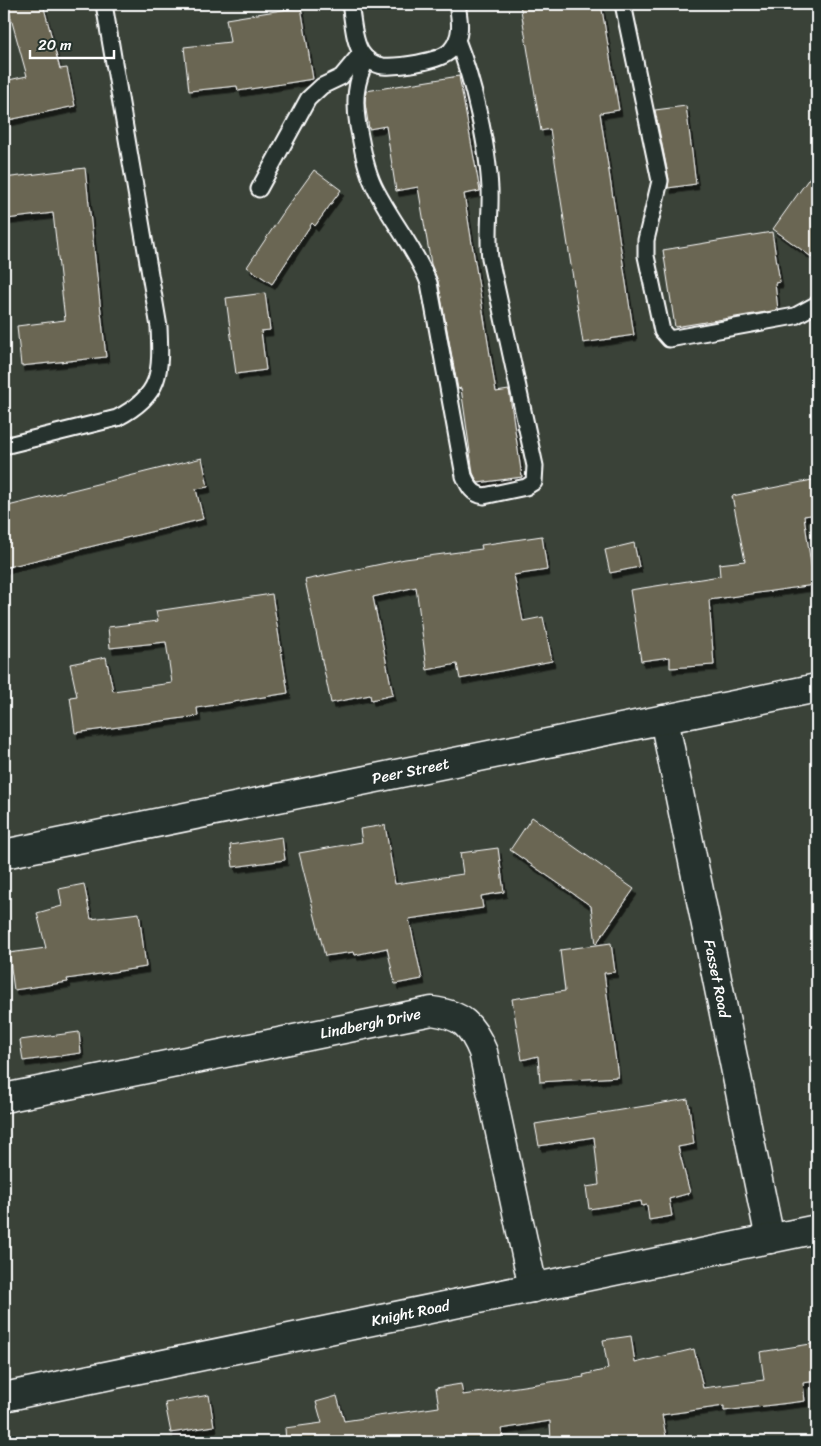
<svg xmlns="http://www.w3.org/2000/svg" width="821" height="1446" font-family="Sriracha,sans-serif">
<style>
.building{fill:#6a6653;stroke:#fff;filter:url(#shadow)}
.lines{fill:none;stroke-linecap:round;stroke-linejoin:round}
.lane-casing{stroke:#fff;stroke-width:19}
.street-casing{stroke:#fff;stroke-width:31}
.lane{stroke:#26332d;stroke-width:15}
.street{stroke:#26332d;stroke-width:28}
.labels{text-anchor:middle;stroke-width:5;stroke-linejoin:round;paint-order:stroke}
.street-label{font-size:15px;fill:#fff;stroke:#26332d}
</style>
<defs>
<filter id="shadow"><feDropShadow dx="3" dy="5.5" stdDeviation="0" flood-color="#0009"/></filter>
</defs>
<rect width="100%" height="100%" fill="#3a4238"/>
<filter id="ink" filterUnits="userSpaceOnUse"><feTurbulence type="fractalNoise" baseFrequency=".02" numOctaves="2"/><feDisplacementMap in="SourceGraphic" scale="10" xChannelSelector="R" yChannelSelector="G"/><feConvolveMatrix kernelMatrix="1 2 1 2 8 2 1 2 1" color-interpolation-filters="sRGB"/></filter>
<g filter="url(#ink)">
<!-- building -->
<g class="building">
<path d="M7,4H43L60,69L67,68L75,106L4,121V81L27,76Z"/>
<path d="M520,4H601L619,110L600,113L634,335L583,343L550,129L541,131Z"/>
<path d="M301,7L313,79L238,91L237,86L189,91L184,47L230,42L226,19Z"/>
<path d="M459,76L480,191L464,194L496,392L509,390L522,477L478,483L473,473L461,388L458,389L438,281L431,264L418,187L396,191L386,126L369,129L365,103L366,91Z"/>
<path d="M686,106L696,184L668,188L669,179L655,110Z"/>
<path d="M817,167V261L773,229Z"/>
<path d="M85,168L106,357L21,366L17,326L65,320L53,213L7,219L4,178Z"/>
<path d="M314,170L341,190L315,226L312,223L272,284L247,267L285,210Z"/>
<path d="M772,232L780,282L775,283L778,310L675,327L663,250Z"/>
<path d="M265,293L270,330L261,331L266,370L236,374L226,298Z"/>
<path d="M202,458L208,487L196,489L203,519L4,568V507Z"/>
<path d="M817,479V514L804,516L814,585L709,600L714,665L670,668V657L641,661L630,590L720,576L719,564L745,561L732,496Z"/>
<path d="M542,536L547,570L514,575L523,621L543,617L552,661L460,679L457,664L427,670L416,587L373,597L393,695L371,700L370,695L331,703L305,580L405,559L482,549L481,545Z"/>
<path d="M634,543L639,567L610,573L605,550Z"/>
<path d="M272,594L288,693L197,708L198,716L75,733L70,697L77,696L70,664L106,657L113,691L172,683L166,642L110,648L108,627L158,621L156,611Z"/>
<path d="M532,817L634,889L596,944L591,906L510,850Z"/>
<path d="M385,825L395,884L463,874L460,853L498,848L504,892L481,896L483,908L409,919L422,979L395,984L387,948L355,955L354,952L325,956L299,853L362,842L360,829Z"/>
<path d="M282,837L285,860L233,867L230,845Z"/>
<path d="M84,884L91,919L139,913L146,967L67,979L68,982L14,990L9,953L46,948L37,913L62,906L59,889Z"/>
<path d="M611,943L615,972L604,973L618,1077L540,1082L538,1056L522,1060L512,999L565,991L560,950Z"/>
<path d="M79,1032L81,1053L23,1061L20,1040Z"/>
<path d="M688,1099L694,1144L678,1147L690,1193L669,1199L672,1216L649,1220L647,1205L642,1206L641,1201L589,1209L586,1187L599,1185L594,1137L539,1146L535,1124Z"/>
<path d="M631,1336L635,1363L694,1349L703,1388L764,1380L760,1352L817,1343V1381L803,1383L805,1401L724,1411V1406L662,1415L667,1442H551L550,1421L501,1429L504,1442H286L285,1428L322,1423L316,1402L337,1396L344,1421L439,1407L436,1388L461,1384L463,1395L584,1377L583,1375L608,1369L603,1340Z"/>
<path d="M209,1395L214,1426L171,1433L165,1403Z"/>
</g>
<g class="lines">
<defs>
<g id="lane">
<path d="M350,4C353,19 353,39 361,52C366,60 375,65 383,66C398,67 439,62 450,51C463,37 460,21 457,4"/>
<path d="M623,4L660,181L646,240V256L662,331L669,339L795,316L817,304"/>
<path d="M367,59C355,82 354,101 358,126C362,146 365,167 374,186C390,219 415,248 429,283L464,476C469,487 472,494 484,496L526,487L534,482L535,466L490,258C487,234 491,212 490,189C488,146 473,80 457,40"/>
<path d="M259,189L308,99L322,86L341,77L361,53"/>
<path d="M4,446L117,418C162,395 161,372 159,327L104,4"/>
</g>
<g id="street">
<path id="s1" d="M664,719L770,1239"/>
<path id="s2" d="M4,854L817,688"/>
<path id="s3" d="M4,1098L432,1011C462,1015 472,1025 483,1052L533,1288"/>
<path id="s4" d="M4,1397L817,1229"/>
</g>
</defs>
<!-- lane casing -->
<use href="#lane" class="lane-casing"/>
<!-- street casing -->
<use href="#street" class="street-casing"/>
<!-- lane -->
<use href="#lane" class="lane"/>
<!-- street -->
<use href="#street" class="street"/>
</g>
</g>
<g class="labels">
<!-- street labels -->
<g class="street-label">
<text dy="5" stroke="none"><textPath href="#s2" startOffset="415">Peer Street</textPath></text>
<text dy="5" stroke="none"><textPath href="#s1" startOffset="265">Fasset Road</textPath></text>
<text dy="5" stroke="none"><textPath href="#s3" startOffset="374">Lindbergh Drive</textPath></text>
<text dy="5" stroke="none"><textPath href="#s4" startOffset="415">Knight Road</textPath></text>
</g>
</g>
<!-- margin -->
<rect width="821" height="1446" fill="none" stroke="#26332d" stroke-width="20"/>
<rect x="10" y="10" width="801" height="1426" fill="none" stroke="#fff" stroke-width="2" filter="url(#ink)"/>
<!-- scale -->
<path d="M30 50v8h84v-8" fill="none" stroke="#ffffff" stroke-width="2.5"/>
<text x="38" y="50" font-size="15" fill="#ffffff" stroke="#26332d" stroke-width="4" paint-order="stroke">20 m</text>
</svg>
